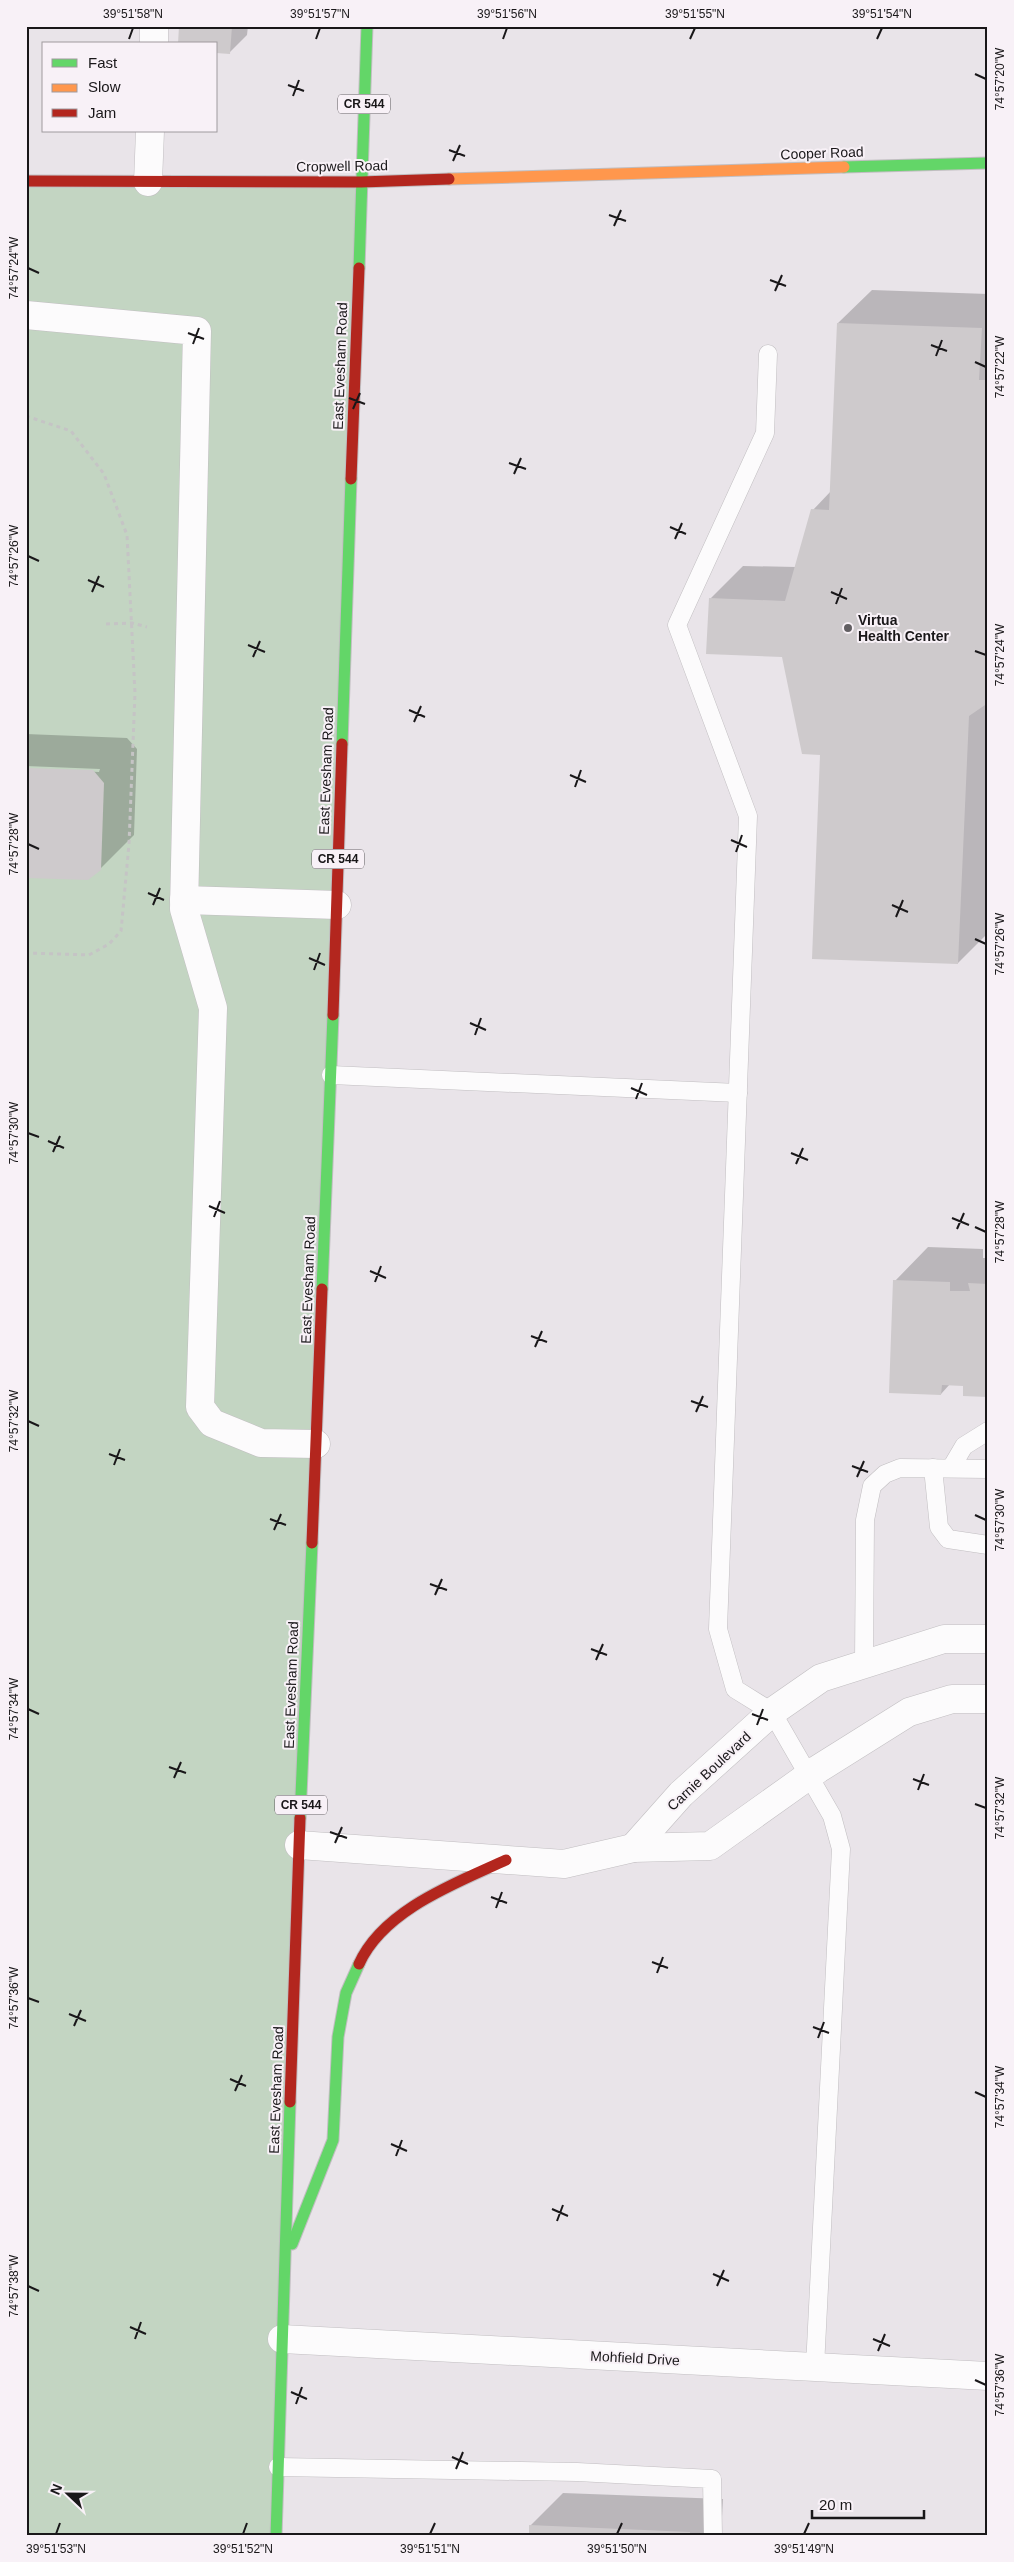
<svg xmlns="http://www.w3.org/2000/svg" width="1014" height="2562" font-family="Helvetica,sans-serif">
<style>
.green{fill:#c3d5c2}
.shadow{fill:#0003}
.building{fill:#cecacc}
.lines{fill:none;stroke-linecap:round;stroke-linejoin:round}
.lane-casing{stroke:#c1bec1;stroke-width:19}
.street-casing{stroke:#c1bec1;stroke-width:29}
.fast-casing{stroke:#c1bec1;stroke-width:13}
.slow-casing{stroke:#c1bec1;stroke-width:13}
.jam-casing{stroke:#c1bec1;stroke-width:13}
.path{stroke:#c5c4c5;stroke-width:3;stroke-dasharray:4 4;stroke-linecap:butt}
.lane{stroke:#fcfbfc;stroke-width:18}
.street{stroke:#fcfbfc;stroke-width:28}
.fast{stroke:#63d668;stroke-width:11}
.slow{stroke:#ff974d;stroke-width:11}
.jam{stroke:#b3261e;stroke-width:11}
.ticks{fill:none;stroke:#191719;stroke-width:2}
.poi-dot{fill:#625f62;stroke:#f8f1f7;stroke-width:2}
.labels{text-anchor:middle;stroke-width:4;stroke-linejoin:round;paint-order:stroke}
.shield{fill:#f8f1f7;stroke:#5c585c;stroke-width:1}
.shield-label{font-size:12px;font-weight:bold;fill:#191719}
.street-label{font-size:14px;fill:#191719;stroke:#f8f1f7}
.poi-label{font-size:14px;font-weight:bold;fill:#191719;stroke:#f8f1f7;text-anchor:start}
.neatline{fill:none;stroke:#191719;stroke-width:2}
.ticks-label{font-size:12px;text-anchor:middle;fill:#191719}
</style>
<rect width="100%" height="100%" fill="#e9e4e9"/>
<!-- green -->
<path class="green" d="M26,181L361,182L277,2536H26Z"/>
<!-- shadow -->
<g class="shadow">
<path d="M180,26H248L247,35L229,53L216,44Z"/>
<path d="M872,290L988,294V933L958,963L821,754L783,656L710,599L743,566L796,567L813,510L831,491L838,323Z"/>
<path d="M26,734L127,738L137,749L134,835L100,869L26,769L99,772L100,769L26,766Z"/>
<path d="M928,1247L983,1249V1258H988V1396L964,1385L950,1384L941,1394L895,1281Z"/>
<path d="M563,2493L723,2499L721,2536H530V2526Z"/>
</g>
<!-- building -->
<g class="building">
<path d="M179,26H232L230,54L216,53V44H178Z"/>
<path d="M837,323L982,328L979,380H988V703L969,716L958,964L812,959L820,755L802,754L782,657L706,654L709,598L785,601L811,509L829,510Z"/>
<path d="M26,768L93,770L104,783L101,870L88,880L26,878Z"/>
<path d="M893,1280L950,1282V1291H970L968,1283L988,1284V1397L963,1396V1386L942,1385L941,1395L889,1393Z"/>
<path d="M529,2525L690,2532V2536H529Z"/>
</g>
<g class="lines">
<defs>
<g id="lane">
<path d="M768,354L765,433L677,625L748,816L718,1629L735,1689L772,1712L832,1816L841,1849L815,2367"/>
<path d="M331,1075L738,1093"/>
<path d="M933,1468L939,1527L948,1539L988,1545"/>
<path d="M951,1468L964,1446L988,1431"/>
<path d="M864,1663L865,1520L872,1486L885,1474L900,1468L988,1469"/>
<path d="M278,2467L577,2472L712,2479L713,2536"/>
</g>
<g id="street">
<path d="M154,44V26"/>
<path d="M148,182L150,131"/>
<path d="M26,315L197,331L184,909L213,1008L200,1407L212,1423L261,1443L316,1444"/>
<path d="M184,900L337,905"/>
<path d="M299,1845L564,1864L633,1848L710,1846L818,1769L909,1712L952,1699H988"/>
<path d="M633,1848L681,1794L772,1712L821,1678L944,1639H988"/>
<path d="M282,2339L988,2376"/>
</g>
<g id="fast">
<path d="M844,167L988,163"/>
<path d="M359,268L367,26"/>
<path d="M342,744L351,479"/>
<path d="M322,1289L333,1015"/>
<path d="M300,1818L312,1543"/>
<path d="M292,2244L333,2140L338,2037L346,1993L359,1964"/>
<path d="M276,2536L290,2102"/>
</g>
<path id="slow" d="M449,179L844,167"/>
<g id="jam">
<path d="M26,181L361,182L449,179"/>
<path d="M351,479L359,268"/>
<path d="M333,1015L342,744"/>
<path d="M312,1543L322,1289"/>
<path d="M359,1964C383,1910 456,1883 506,1860"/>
<path d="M290,2102L300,1818"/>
</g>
</defs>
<!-- lane casing -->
<use href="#lane" class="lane-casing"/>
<!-- street casing -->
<use href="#street" class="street-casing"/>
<!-- fast casing -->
<use href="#fast" class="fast-casing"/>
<!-- slow casing -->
<use href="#slow" class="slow-casing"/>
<!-- jam casing -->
<use href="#jam" class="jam-casing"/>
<!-- path -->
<g class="path">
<path d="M26,416L71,431L104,474L127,535L135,693L129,844L121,931L109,944L89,955L26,953"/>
<path d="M106,624L132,623L147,627"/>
</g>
<!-- lane -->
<use href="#lane" class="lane"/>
<!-- street -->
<use href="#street" class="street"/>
<!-- fast -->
<use href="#fast" class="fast"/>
<!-- slow -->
<use href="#slow" class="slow"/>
<!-- jam -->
<use href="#jam" class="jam"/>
</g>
<!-- ticks -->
<path class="ticks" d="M129,39L133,28M316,39L320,28M503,39L507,28M690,39L695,28M877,39L882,28M975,74L986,79M288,85L304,91M293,96L299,80M449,150L465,156M453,161L460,145M609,215L626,221M614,226L621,210M28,268L39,273M770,280L786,286M775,291L782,275M188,333L204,339M193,344L199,328M931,345L947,351M936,356L942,340M975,362L986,367M349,398L365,404M353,409L360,393M509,463L526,469M514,474L521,458M670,527L686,534M675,539L682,523M28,556L39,561M88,580L104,587M92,592L99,576M831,592L847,599M836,604L842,588M248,645L265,652M975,651L986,655M253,657L260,641M409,710L425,717M414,722L421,706M570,775L586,782M575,787L581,770M731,840L747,847M28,844L39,849M736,852L742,835M148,893L164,900M153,905L160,888M892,905L908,912M896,917L903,900M975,939L986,944M309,958L325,965M314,970L320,953M470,1023L486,1030M475,1035L481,1018M631,1088L647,1095M636,1099L642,1083M28,1133L39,1137M48,1141L64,1148M53,1152L60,1136M791,1153L808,1160M796,1164L803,1148M209,1206L225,1213M214,1217L220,1201M952,1218L969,1225M975,1227L986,1232M957,1229L964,1213M370,1271L386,1278M375,1282L381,1266M531,1336L547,1342M535,1347L542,1331M691,1401L708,1407M696,1412L703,1396M28,1421L39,1426M109,1454L125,1460M114,1465L120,1449M852,1466L868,1472M857,1477L864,1461M975,1515L986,1520M270,1519L286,1525M274,1530L281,1514M430,1584L447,1590M435,1595L442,1579M591,1649L607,1655M596,1660L603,1644M28,1709L39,1714M752,1714L768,1720M757,1725L763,1709M169,1767L186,1773M174,1778L181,1762M913,1779L929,1785M918,1790L924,1774M975,1804L986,1808M330,1832L347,1838M335,1843L342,1827M491,1897L507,1903M496,1908L502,1892M652,1962L668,1968M657,1973L663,1957M28,1998L39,2002M69,2014L86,2021M74,2026L81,2010M813,2027L829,2033M818,2038L824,2022M230,2079L246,2086M235,2091L242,2075M975,2092L986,2097M391,2144L407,2151M396,2156L402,2140M552,2209L568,2216M557,2221L563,2205M713,2274L729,2281M28,2286L39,2291M717,2286L724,2270M130,2327L146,2334M135,2339L141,2322M873,2339L890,2346M878,2351L885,2334M975,2380L986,2385M291,2392L307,2399M296,2404L302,2387M452,2457L468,2464M456,2469L463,2452M56,2534L60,2523M243,2534L247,2523M430,2534L435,2523M617,2534L622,2523M804,2534L809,2523"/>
<!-- markers -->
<circle class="poi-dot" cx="848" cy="628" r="5"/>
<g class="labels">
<!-- shield labels -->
<g class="shield">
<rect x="338" y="94.5" width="52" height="19" rx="4"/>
<rect x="312" y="849.5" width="52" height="19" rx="4"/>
<rect x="275" y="1795.5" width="52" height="19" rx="4"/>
</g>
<g class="shield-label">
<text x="364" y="108">CR 544</text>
<text x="338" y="863">CR 544</text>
<text x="301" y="1809">CR 544</text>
</g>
<!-- street labels -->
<g class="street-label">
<text transform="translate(822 153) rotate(-2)" y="5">Cooper Road</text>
<text transform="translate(342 166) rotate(-1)" y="5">Cropwell Road</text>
<text transform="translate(340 366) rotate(-88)" y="5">East Evesham Road</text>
<text transform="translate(326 771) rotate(-88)" y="5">East Evesham Road</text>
<text transform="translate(308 1280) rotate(-88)" y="5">East Evesham Road</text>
<text transform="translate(291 1685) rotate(-88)" y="5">East Evesham Road</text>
<text transform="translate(709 1771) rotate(-43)" y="5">Carnie Boulevard</text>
<text transform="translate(276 2090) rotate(-88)" y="5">East Evesham Road</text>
<text transform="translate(635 2358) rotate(3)" y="5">Mohfield Drive</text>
</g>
<!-- poi labels -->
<g class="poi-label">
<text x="858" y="625">Virtua<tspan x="858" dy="16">Health Center</tspan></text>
</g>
</g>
<!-- border -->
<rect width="1014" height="2562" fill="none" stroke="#f8f1f7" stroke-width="55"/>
<!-- legend -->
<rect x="42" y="42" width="175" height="90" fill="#f8f1f7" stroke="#9f9a9e"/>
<rect x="52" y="59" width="25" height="8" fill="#63d668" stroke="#9f9a9e"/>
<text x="88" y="68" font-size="15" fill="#191719">Fast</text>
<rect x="52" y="84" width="25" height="8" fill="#ff974d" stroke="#9f9a9e"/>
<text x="88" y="92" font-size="15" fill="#191719">Slow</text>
<rect x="52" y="109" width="25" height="8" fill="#b3261e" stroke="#9f9a9e"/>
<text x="88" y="118" font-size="15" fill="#191719">Jam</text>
<!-- north arrow -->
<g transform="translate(68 2494) rotate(292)" stroke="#f8f1f7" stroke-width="4" paint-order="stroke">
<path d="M0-4L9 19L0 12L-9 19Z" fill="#191719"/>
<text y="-8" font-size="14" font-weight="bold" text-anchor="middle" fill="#191719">N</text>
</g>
<!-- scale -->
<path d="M812 2510v8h112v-8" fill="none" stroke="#191719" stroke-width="2.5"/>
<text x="819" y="2510" font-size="15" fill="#191719" stroke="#f8f1f7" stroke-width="4" paint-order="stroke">20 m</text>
<rect x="28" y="28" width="958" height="2506" class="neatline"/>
<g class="ticks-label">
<text x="133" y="18">39°51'58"N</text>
<text x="320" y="18">39°51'57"N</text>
<text x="507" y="18">39°51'56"N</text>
<text x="695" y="18">39°51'55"N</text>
<text x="882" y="18">39°51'54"N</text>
<text transform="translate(1000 79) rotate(-90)" y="4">74°57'20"W</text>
<text transform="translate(14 268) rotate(-90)" y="4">74°57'24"W</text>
<text transform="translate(1000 367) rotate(-90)" y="4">74°57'22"W</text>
<text transform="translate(14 556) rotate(-90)" y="4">74°57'26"W</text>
<text transform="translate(1000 655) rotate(-90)" y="4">74°57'24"W</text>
<text transform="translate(14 844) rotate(-90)" y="4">74°57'28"W</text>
<text transform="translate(1000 944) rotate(-90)" y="4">74°57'26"W</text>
<text transform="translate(14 1133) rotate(-90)" y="4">74°57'30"W</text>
<text transform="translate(1000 1232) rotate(-90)" y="4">74°57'28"W</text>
<text transform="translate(14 1421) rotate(-90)" y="4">74°57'32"W</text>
<text transform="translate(1000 1520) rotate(-90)" y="4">74°57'30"W</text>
<text transform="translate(14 1709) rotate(-90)" y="4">74°57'34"W</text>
<text transform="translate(1000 1808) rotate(-90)" y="4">74°57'32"W</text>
<text transform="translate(14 1998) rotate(-90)" y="4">74°57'36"W</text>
<text transform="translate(1000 2097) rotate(-90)" y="4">74°57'34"W</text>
<text transform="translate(14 2286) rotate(-90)" y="4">74°57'38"W</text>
<text transform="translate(1000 2385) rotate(-90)" y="4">74°57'36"W</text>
<text x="56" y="2553">39°51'53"N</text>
<text x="243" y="2553">39°51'52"N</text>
<text x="430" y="2553">39°51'51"N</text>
<text x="617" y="2553">39°51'50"N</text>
<text x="804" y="2553">39°51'49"N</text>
</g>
</svg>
